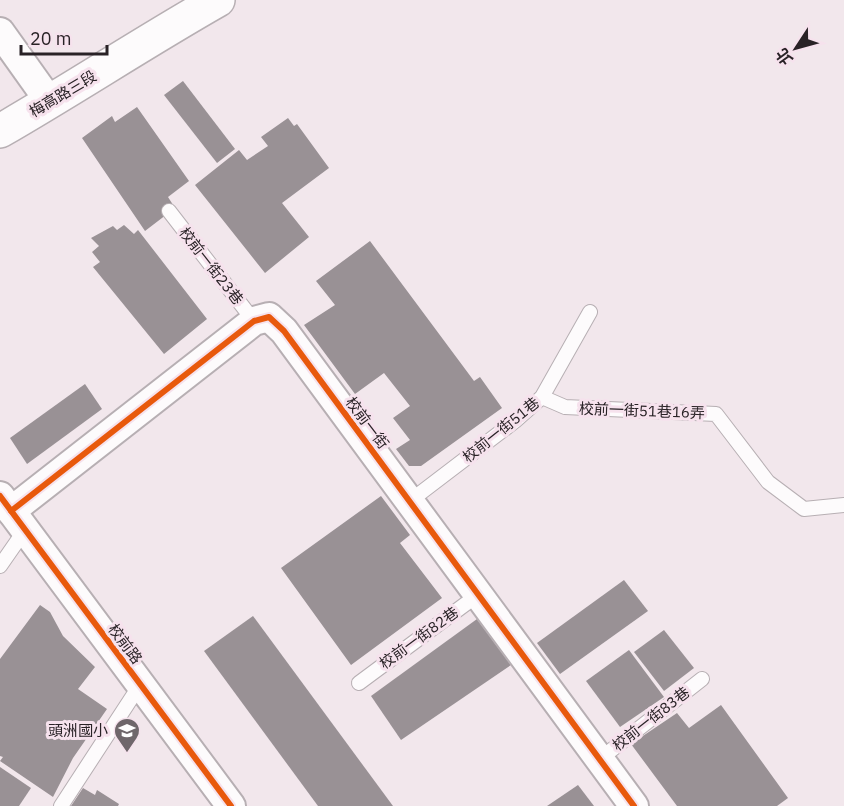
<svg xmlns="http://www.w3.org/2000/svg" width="844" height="806" font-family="'IBM Plex Sans','Noto Sans TC',sans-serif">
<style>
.building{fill:#999195}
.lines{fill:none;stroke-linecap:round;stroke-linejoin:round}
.lane-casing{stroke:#b7afb3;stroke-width:16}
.street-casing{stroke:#b7afb3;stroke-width:32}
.secondary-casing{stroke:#b7afb3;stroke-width:36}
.lane{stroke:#fdfbfc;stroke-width:14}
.street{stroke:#fdfbfc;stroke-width:28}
.secondary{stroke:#fdfbfc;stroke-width:33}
.cycleway-casing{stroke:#f6e2ed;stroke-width:10}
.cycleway{stroke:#e8590c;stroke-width:6}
.labels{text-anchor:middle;stroke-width:6;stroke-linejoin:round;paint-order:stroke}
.street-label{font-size:15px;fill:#292226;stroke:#f6e2ed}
.poi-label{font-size:15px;fill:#292226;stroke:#f6e2ed;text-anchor:end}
</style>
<rect width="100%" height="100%" fill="#f2e7ec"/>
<!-- building -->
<g class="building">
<path d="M183,81L235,149L217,163L164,95Z"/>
<path d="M137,107L189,181L168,197L175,208L145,231L82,138L112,116L115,122Z"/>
<path d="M288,118L294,126L297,124L329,168L282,203L309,237L265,273L195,185L239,150L247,160L268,146L261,137Z"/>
<path d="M124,225L134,234L138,230L207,319L164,354L93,267L100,262L92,252L99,246L91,238L113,226L117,230Z"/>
<path d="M370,241L474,381L480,377L502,408L421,466H409L396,449L410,440L393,418L410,406L384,373L355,394L304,325L335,305L316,281Z"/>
<path d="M85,384L102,409L27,464L10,438Z"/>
<path d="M381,496L410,535L400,543L442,598L351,665L281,568Z"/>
<path d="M624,580L648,611L560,674L537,643Z"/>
<path d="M40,605L50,612L63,636L95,667L78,689L107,709L73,758L53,797L0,761L3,757L0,756V659Z"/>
<path d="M253,616L393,806H318L204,651Z"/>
<path d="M477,619L511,665L401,740L371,696Z"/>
<path d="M664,630L694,668L664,691L634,652Z"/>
<path d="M629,650L664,697L620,727L586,681Z"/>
<path d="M721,705L788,798L777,806H677L631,744L677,713L689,728Z"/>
<path d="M0,767L31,788L19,806H0Z"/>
<path d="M578,785L594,806H547Z"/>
<path d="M83,788L95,795L97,790L119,804L118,806H71Z"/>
</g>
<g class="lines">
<defs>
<g id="lane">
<path d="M169,211L254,321"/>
<path d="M542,397L565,407L716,414L768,482L804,509L844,505"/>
<path d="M410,501L515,421L542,397L590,312"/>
<path d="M0,566L25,530"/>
<path d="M359,683L479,594"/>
<path d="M600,759L702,679"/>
<path d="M61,806L140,685"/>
</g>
<g id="street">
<path d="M0,32L50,102"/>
<path d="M0,496L231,806"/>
<path d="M11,511L254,321L269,317L284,331L634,806"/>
</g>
<path id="secondary" d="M0,131C73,89 144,42 218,0"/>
</defs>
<!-- lane casing -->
<use href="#lane" class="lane-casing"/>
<!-- street casing -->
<use href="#street" class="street-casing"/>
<!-- secondary casing -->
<use href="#secondary" class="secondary-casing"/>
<!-- lane -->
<use href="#lane" class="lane"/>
<!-- street -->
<use href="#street" class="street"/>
<!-- secondary -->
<use href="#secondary" class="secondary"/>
<defs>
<g id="cycleway">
<path d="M0,496L231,806"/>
<path d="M11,511L254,321L269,317L284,331L634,806"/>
</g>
</defs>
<!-- cycleway casing -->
<use href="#cycleway" class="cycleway-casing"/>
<!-- cycleway -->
<use href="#cycleway" class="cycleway"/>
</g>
<!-- icons -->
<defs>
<symbol id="school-pin" viewBox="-11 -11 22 30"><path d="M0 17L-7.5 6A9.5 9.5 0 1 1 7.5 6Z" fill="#6f676b" stroke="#f6e2ed"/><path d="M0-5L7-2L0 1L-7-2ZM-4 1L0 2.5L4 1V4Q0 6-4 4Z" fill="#fff"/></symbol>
</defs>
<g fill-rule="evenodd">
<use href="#school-pin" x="112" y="716" width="30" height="40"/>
</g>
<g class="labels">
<!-- street labels -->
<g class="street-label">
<text transform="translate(63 94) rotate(-31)" y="5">梅高路三段</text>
<text transform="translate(211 266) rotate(52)" y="5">校前一街23巷</text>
<text transform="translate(642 411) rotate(2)" y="5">校前一街51巷16弄</text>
<text transform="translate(367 423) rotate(53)" y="5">校前一街</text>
<text transform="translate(501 430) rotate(-39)" y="5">校前一街51巷</text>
<text transform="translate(419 638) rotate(-36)" y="5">校前一街82巷</text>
<text transform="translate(125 644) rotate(53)" y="5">校前路</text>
<text transform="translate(651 719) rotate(-38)" y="5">校前一街83巷</text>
</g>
<!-- poi labels -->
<g class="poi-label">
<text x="108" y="736">頭洲國小</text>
</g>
</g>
<!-- north arrow -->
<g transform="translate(796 48) rotate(234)" stroke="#f6e2ed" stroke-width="4.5" paint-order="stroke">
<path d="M0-4.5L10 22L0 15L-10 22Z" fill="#292226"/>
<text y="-9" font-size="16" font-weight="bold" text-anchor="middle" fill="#292226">北</text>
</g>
<!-- scale -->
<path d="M21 45v9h86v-9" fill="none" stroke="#292226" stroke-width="3"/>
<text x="30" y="45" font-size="18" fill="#292226" stroke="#f6e2ed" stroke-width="4.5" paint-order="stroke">20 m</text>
</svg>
